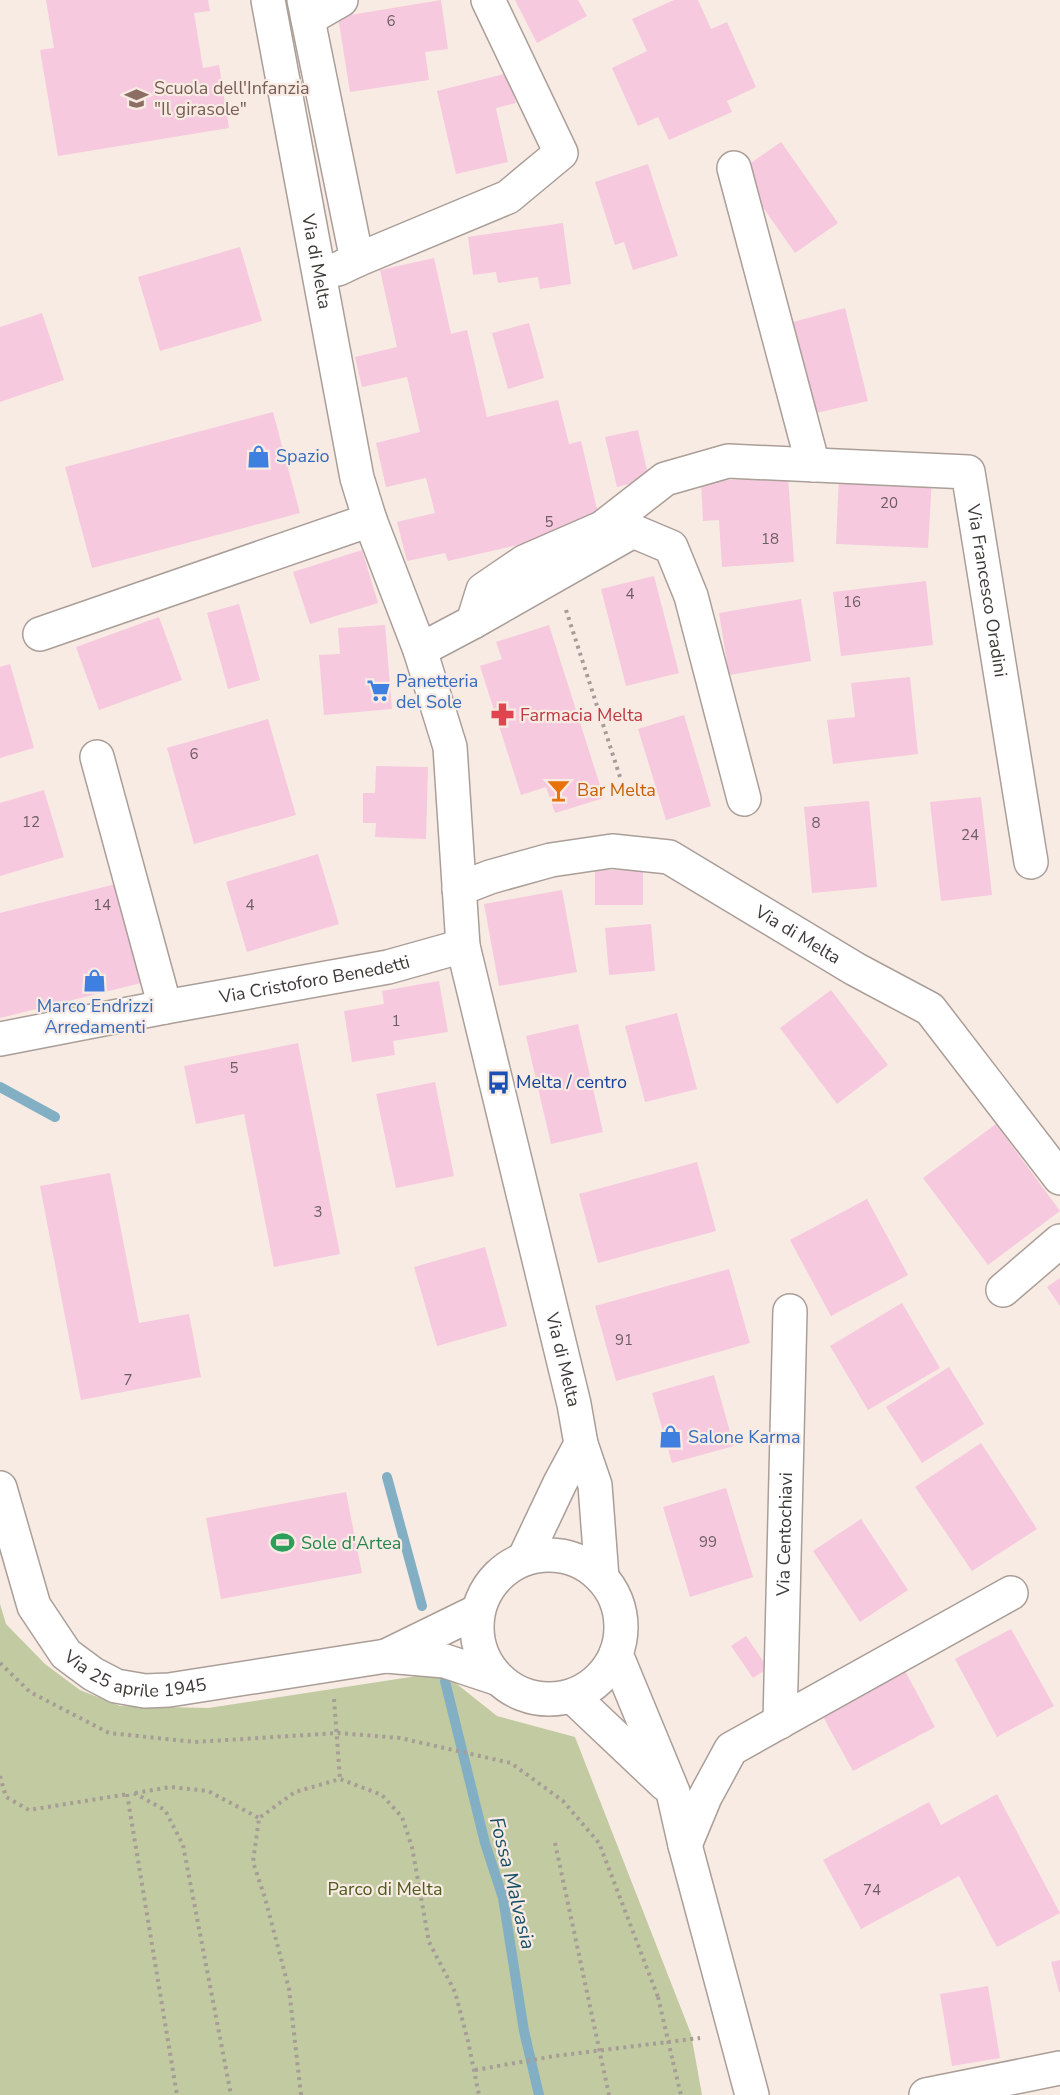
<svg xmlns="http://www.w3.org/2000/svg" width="1060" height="2095" font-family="'Nunito Sans',sans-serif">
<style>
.green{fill:#c2caa2}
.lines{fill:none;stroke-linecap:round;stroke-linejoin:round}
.stream{stroke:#83afc5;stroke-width:10}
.building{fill:#f6c9de}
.minor-casing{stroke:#aa9e98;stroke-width:36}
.path{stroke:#a69d97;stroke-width:4;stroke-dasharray:3 4.5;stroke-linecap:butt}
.minor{stroke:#fff;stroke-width:33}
.path-bridge{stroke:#a69d97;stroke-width:4;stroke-dasharray:3 4.5;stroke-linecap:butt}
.labels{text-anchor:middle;stroke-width:4.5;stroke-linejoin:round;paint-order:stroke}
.number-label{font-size:15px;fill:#6c5e61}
.education-label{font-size:18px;fill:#785e54;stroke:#f8ebe4;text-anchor:start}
.street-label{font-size:18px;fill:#3e3a37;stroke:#f8ebe4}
.shop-label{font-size:18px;fill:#366cbe;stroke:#f8ebe4;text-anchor:start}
.health-label{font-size:18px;fill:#be3a42;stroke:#f8ebe4;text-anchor:start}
.food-label{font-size:18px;fill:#c56008;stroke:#f8ebe4;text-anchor:start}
.transit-label{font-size:18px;fill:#164399;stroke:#f8ebe4;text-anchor:start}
.leisure-label{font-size:18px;fill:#27864d;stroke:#f8ebe4;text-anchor:start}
.park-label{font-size:18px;fill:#515b1b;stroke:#f8ebe4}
.water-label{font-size:20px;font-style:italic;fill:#175068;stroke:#f8ebe4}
</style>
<rect width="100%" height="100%" fill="#f8ebe4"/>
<!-- green -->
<path class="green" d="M0,1604L6,1624L45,1664L80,1690L120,1706L208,1708L417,1676L448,1677L497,1716L575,1737L691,2034L702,2095H0Z"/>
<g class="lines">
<!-- stream -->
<g class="stream">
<path d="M0,1087L55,1117"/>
<path d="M387,1477L422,1606"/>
<path d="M445,1681L485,1843L503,1898L524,2031L539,2095"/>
</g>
</g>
<!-- building -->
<g class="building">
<path d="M46,0H208L210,11L194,13L203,68L219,65L229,128L58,156L40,50L54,48Z"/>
<path d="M441,0L448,49L425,52L429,80L350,92L338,17Z"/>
<path d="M515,0H578L587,16L537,43Z"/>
<path d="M674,0H698L711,29L727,22L756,87L727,101L732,112L669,140L658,117L638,126L612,68L647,51L632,19Z"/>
<path d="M508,73L516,103L496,108L508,162L456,174L437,91Z"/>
<path d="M781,142L838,223L795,253L738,172Z"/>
<path d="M648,164L678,256L633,270L624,242L615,245L595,182Z"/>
<path d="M563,223L571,284L540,289L538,277L498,283L496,272L473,275L468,237Z"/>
<path d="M240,247L262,321L160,351L138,277Z"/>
<path d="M434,258L451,334L467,330L487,417L558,400L569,444L581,441L601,526L448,561L445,553L407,561L397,522L435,513L426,478L386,487L376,443L420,432L407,377L362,387L355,357L397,347L380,270Z"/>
<path d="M845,308L868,401L816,413L793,322Z"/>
<path d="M42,313L64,380L0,402V327Z"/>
<path d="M529,323L544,378L508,389L492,333Z"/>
<path d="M273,412L300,513L92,568L65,467Z"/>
<path d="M638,430L649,479L617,487L605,437Z"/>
<path d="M839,474L932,478L928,548L836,544Z"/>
<path d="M788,476L794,562L722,567L719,520L703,521L701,482Z"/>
<path d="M362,550L378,603L310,624L293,572Z"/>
<path d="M654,576L679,673L626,686L601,589Z"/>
<path d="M926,581L933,645L841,656L833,592Z"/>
<path d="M801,599L811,661L729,675L719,613Z"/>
<path d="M239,604L260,680L228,689L207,613Z"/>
<path d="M159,617L182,680L99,710L76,647Z"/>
<path d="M385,625L392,709L324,715L319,655L340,654L338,628Z"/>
<path d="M549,625L604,798L555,813L546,787L521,795L480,666L502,659L496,642Z"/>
<path d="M10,664L34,748L0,758V667Z"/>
<path d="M910,677L918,754L833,764L827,720L855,717L851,683Z"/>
<path d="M684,715L711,806L666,820L638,729Z"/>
<path d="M268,719L296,815L194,844L167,748Z"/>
<path d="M376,766L428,767L426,839L375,837L376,823H363V793H375Z"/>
<path d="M44,790L64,857L0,876V803Z"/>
<path d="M981,797L992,895L941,901L930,802Z"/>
<path d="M869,801L877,887L812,893L804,807Z"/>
<path d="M318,854L339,924L247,952L226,882Z"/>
<rect x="595" y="870" width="48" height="35"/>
<path d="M116,884L141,983L0,1018V913Z"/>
<path d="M562,890L577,972L499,986L484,904Z"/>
<path d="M651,924L655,971L609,975L605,928Z"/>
<path d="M439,981L448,1032L393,1041L395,1055L352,1062L344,1011L384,1004L382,991Z"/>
<path d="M831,990L888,1065L837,1104L780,1028Z"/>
<path d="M677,1013L697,1089L645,1102L625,1026Z"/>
<path d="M578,1024L603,1132L551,1144L526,1036Z"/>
<path d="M298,1043L340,1254L274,1267L244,1114L196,1124L184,1066Z"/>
<path d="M435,1082L454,1176L396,1188L376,1094Z"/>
<path d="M996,1124L1060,1211L988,1265L923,1178Z"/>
<path d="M697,1162L716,1231L598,1263L579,1194Z"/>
<path d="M110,1173L139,1323L189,1314L201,1377L81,1400L40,1186Z"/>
<path d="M867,1199L908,1275L831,1316L790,1240Z"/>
<path d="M485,1247L507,1326L437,1346L414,1267Z"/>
<path d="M729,1269L750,1343L616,1381L595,1306Z"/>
<path d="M1060,1278V1306L1047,1287Z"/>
<path d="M902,1303L940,1368L868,1410L830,1346Z"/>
<path d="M949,1367L984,1424L922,1463L886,1407Z"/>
<path d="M714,1375L734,1446L672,1463L652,1393Z"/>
<path d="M981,1443L1037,1529L972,1571L915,1487Z"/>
<path d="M726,1488L753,1577L690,1597L663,1507Z"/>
<path d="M346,1492L362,1573L221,1599L206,1518Z"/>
<path d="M861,1519L908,1590L860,1622L813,1551Z"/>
<path d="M1011,1629L1054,1706L997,1737L955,1659Z"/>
<path d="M746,1636L768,1668L753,1678L731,1646Z"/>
<path d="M904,1669L935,1727L853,1771L821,1713Z"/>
<path d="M997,1794L1060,1913L997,1947L959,1876L861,1929L823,1860L929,1802L941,1825Z"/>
<path d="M1060,1960V1992H1059L1051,1962Z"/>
<path d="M988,1986L1000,2058L952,2066L940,1994Z"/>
</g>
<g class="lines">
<defs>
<g id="minor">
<path id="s1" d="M268,0L357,478L370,520L420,650L450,747L463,946L574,1404L581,1444L595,1485L602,1578"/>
<path d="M304,0L357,260L338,269"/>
<path d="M308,19L341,0"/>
<path d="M734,168L813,465"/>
<path d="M357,260L508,197L561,153L488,0"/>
<path id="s2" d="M473,622L483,590L524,562L602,528L665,479L728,461L968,472L1031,862"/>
<path d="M40,634L370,520"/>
<path d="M420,650L473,622L633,531L671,547L691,596L744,799"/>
<path d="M97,757L165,1007"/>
<path id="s3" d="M459,889L490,877L551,860L612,851L669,857L855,969L930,1009L1060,1178"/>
<path id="s4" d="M0,1039L165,1007L388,967L463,946"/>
<path d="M1003,1290L1060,1241"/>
<path id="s5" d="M0,1488L34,1606L66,1654L93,1674L116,1686L145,1691L169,1690L386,1656L445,1661L496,1678"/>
<circle cx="549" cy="1627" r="72"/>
<path d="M524,1559L560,1483L581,1444"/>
<path d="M616,1654L673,1792L685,1845L752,2095"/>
<path d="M386,1656L478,1611"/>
<path d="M572,1696L665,1784"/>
<path id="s6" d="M780,1722L790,1311"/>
<path d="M685,1845L705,1797L731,1749L1011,1593"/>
<path d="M926,2095L1060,2068"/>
</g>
</defs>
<!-- minor casing -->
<use href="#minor" class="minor-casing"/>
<!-- path -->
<g class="path">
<path d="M566,610L621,780"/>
<path d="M0,1663L30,1692L109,1733L195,1742L338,1733L400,1738L511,1763L563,1801L599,1843L658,1997"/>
<path d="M334,1699L340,1779"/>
<path d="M0,1776L6,1797L29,1810L128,1794"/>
<path d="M134,1793L165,1810L183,1845L231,2095"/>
<path d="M135,1793L171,1787L208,1791L259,1818"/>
<path d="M127,1794L177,2095"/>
<path d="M555,1843L609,2095"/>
<path d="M673,2062L681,2095"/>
<path d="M475,2070L555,2056L700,2038"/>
<path d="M301,2095L289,1989L265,1898L253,1862L259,1818L295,1792L340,1779L382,1795L402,1817L412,1847L429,1942L455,1992L468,2041L479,2095"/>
</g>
<!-- minor -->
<use href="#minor" class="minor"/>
<!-- path-bridge -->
<path class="path-bridge" d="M658,1997L673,2062"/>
</g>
<!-- icons -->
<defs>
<symbol id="school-bare" viewBox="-9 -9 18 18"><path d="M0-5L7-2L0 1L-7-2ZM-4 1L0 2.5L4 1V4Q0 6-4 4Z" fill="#8d6e63" stroke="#f8ebe4" stroke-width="2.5" paint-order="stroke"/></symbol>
<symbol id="shop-bare" viewBox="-9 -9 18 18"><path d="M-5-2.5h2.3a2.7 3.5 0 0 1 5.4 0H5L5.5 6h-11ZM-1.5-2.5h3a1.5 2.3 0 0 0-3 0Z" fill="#3f7fe0" stroke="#f8ebe4" stroke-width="2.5" paint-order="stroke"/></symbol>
<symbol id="supermarket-bare" viewBox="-9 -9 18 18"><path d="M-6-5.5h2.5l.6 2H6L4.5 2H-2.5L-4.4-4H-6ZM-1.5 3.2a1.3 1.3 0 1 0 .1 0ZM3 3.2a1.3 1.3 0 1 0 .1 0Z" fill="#3f7fe0" stroke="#f8ebe4" stroke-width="2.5" paint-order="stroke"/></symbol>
<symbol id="pharmacy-bare" viewBox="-9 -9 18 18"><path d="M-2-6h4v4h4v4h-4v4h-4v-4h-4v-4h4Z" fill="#e0444e" stroke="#f8ebe4" stroke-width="2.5" paint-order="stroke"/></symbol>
<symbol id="bar-bare" viewBox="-9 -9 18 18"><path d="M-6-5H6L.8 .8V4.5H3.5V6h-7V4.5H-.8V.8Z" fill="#e8710a" stroke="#f8ebe4" stroke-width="2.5" paint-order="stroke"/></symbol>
<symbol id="bus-bare" viewBox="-9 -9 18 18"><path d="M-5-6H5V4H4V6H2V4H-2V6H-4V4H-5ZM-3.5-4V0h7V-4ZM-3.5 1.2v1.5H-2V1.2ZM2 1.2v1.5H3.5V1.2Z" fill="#1a4fb4" stroke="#f8ebe4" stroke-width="2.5" paint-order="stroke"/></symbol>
<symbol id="stadium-bare" viewBox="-9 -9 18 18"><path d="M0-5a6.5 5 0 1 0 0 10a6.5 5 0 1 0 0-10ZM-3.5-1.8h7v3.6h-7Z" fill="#2e9e5b" stroke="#f8ebe4" stroke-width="2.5" paint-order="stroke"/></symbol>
</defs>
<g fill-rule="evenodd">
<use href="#school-bare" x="120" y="82" width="33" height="33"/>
<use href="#shop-bare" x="242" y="440" width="33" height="33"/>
<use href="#supermarket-bare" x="362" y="674" width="33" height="33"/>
<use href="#pharmacy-bare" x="486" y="698" width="33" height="33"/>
<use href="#bar-bare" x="542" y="774" width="33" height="33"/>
<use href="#shop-bare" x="78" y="964" width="33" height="33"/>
<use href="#bus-bare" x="482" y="1066" width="33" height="33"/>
<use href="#shop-bare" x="654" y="1420" width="33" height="33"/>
<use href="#stadium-bare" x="266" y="1526" width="33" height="33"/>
</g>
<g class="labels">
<!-- number labels -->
<g class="number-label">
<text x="391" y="26">6</text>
<text x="889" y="508">20</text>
<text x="549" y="527">5</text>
<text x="770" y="544">18</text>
<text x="630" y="599">4</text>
<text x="852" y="607">16</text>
<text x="194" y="759">6</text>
<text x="31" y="827">12</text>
<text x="816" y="828">8</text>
<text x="970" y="840">24</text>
<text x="102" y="910">14</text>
<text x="250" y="910">4</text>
<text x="396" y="1026">1</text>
<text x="234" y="1073">5</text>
<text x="318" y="1217">3</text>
<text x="624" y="1345">91</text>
<text x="128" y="1385">7</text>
<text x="708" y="1547">99</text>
<text x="872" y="1895">74</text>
</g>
<!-- education labels -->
<g class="education-label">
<text x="154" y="94">Scuola dell'Infanzia<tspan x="154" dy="21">"Il girasole"</tspan></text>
</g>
<!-- street labels -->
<g class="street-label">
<text dy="6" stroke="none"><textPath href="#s1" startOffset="266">Via di Melta</textPath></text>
<text dy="6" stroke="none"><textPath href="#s2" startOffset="674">Via Francesco Oradini</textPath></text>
<text dy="6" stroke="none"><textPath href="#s3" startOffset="366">Via di Melta</textPath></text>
<text dy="6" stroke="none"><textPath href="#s4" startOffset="320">Via Cristoforo Benedetti</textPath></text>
<text dy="6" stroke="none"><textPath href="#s1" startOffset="1396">Via di Melta</textPath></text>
<text dy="6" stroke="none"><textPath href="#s6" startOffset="188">Via Centochiavi</textPath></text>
<text dy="6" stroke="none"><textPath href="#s5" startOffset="256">Via 25 aprile 1945</textPath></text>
</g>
<!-- shop labels -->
<g class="shop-label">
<text x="276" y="462">Spazio</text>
<text x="396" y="687">Panetteria<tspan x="396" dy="21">del Sole</tspan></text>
<text x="95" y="1012" text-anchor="middle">Marco Endrizzi<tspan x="95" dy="21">Arredamenti</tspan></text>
<text x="688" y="1443">Salone Karma</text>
</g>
<!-- health labels -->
<g class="health-label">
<text x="520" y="721">Farmacia Melta</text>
</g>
<!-- food labels -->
<g class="food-label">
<text x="577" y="796">Bar Melta</text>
</g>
<!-- transit labels -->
<g class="transit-label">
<text x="516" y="1088">Melta / centro</text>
</g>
<!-- leisure labels -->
<g class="leisure-label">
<text x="301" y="1549">Sole d'Artea</text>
</g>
<!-- park labels -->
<g class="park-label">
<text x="385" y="1895">Parco di Melta</text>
</g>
<!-- water labels -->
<g class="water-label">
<text transform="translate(513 1883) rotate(76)" y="7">Fossa Malvasia</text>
</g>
</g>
</svg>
